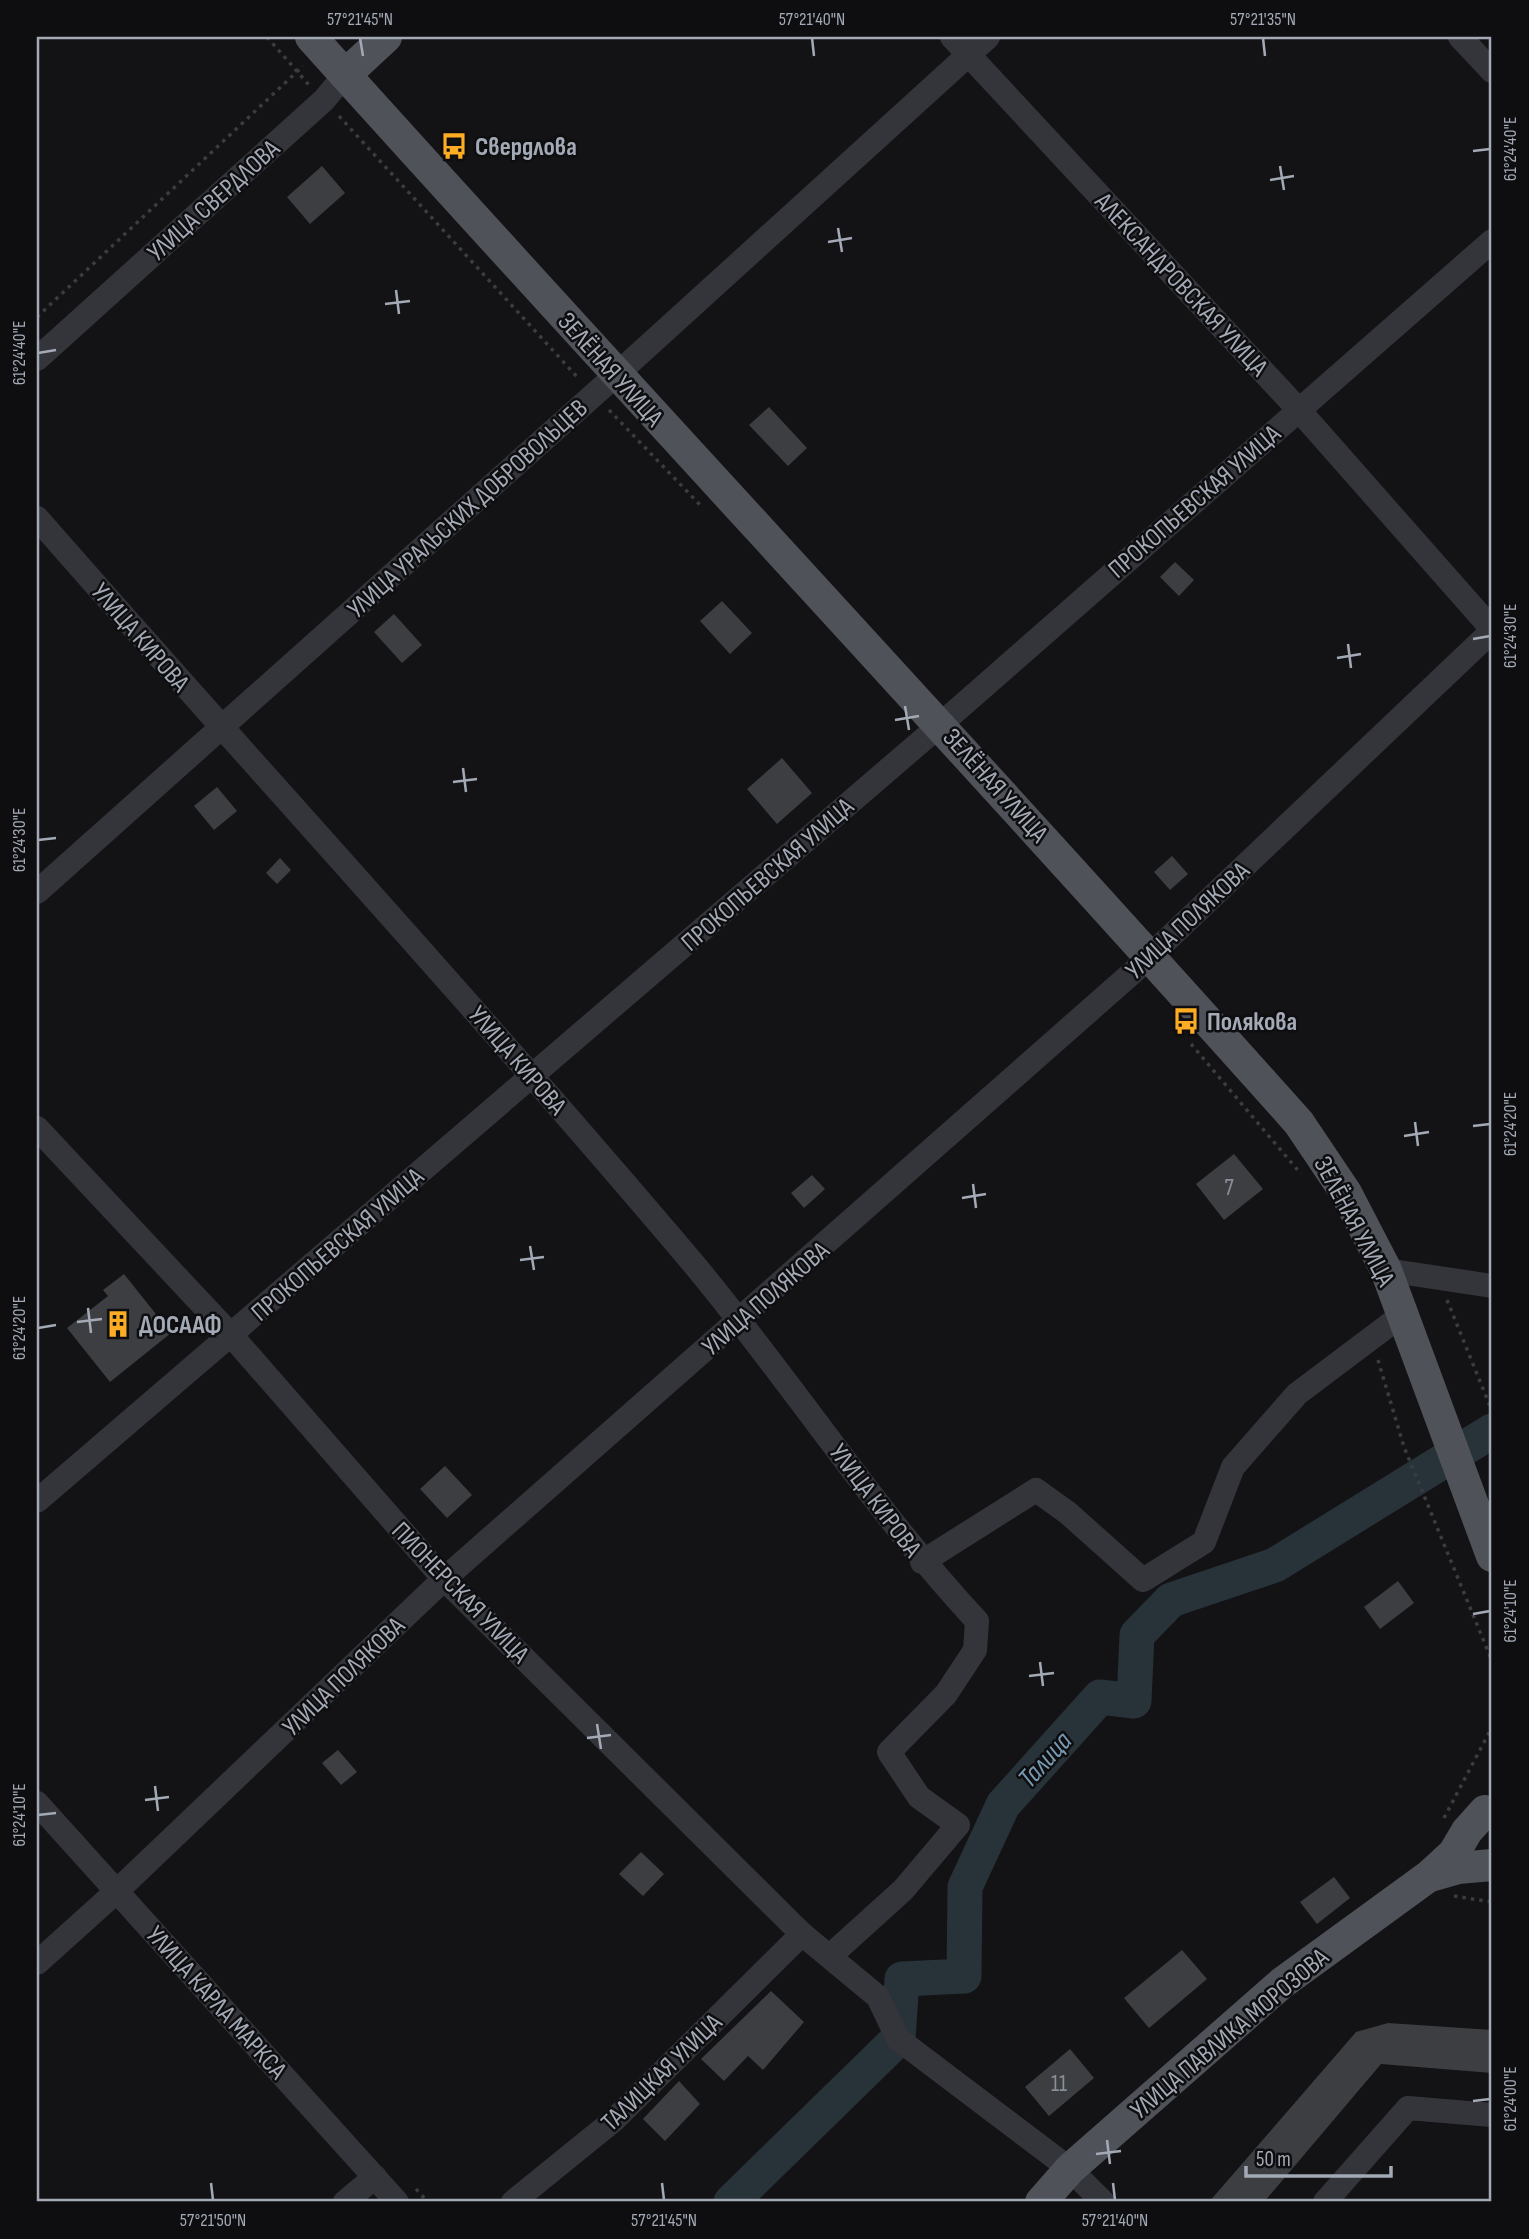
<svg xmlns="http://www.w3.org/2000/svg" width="1529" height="2239" font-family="'Sofia Sans Condensed',sans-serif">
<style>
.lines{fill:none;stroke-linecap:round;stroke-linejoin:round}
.river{stroke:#283239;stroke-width:35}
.building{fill:#3c3e42}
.path{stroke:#393c41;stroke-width:3.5;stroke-dasharray:3.5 5;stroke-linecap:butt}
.minor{stroke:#34353a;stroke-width:24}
.major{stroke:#4f5259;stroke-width:32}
.ticks{fill:none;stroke:#a3aab6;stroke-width:2.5}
.labels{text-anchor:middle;stroke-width:5;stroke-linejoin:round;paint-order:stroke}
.number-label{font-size:23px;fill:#898f99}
.poi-label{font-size:26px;font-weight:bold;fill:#a3aab6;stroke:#0e0e10;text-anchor:start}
.street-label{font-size:26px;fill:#a3aab6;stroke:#0e0e10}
.water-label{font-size:28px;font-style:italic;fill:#7899b4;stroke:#0e0e10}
.neatline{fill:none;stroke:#a3aab6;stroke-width:2.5}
.ticks-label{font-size:18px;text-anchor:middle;fill:#a3aab6}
</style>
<rect width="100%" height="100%" fill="#131315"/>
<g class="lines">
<!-- river -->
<path class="river" d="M731,2202L898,2039L902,1979L964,1976L965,1887L1003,1805L1100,1697L1134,1701L1137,1635L1171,1600L1275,1565L1492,1431"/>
</g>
<!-- building -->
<g class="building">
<path d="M322,166L345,193L310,224L287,197Z"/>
<path d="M769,407L807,448L788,466L749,425Z"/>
<path d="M1175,562L1194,580L1179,596L1160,577Z"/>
<path d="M722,601L752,633L730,654L700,621Z"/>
<path d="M394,614L422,645L402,663L374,632Z"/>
<path d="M782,758L812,793L777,824L747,789Z"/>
<path d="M217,787L237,811L214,830L194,806Z"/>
<path d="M1172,856L1188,874L1170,890L1154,872Z"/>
<path d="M280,858L291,870L277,884L266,873Z"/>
<path d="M1234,1154L1263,1189L1224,1220L1196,1184Z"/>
<path d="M812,1175L825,1189L804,1208L791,1193Z"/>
<path d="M124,1274L171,1333L110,1382L67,1328L108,1296L103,1290Z"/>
<path d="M445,1466L472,1495L447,1518L420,1489Z"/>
<path d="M1398,1581L1414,1603L1380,1629L1364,1607Z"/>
<path d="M338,1750L357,1772L341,1785L322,1763Z"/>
<path d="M641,1852L664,1874L643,1896L619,1874Z"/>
<path d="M1334,1877L1350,1898L1317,1924L1300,1902Z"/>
<path d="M1182,1950L1207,1979L1149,2028L1124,1998Z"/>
<path d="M771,1991L804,2022L763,2070L748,2056L724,2081L701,2059Z"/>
<path d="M1388,2023L1492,2030V2073L1381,2064L1264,2202H1209L1356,2032Z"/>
<path d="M1070,2049L1094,2078L1049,2116L1025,2087Z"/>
<path d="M679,2081L700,2104L665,2141L643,2119Z"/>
</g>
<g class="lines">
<!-- path -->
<g class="path">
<path d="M267,37L309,85"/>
<path d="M339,116L579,379"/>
<path d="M37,317L303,66"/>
<path d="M609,410L703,508"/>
<path d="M1191,1044L1301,1174"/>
<path d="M1447,1300L1492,1411"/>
<path d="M1378,1360L1404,1447L1492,1661"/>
<path d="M1444,1818L1492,1727"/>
<path d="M1454,1896L1492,1902"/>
<path d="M416,2189L428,2202"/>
</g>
<!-- minor -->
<g class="minor">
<path d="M952,37L1298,409L1492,629"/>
<path d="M1460,37L1492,71"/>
<path d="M37,359L324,100L345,75"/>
<path d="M37,518C254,766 478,1009 692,1262C790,1379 873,1509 977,1621L975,1650L946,1694L889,1752L919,1797L958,1825L903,1890L830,1956"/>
<path d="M37,892L616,375L988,37"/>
<path d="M37,1128L231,1335L444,1579L802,1934L878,1997L898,2039L1070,2169L1103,2202"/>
<path d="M1386,1270L1492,1286"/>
<path d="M37,1501L925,738L1492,241"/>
<path d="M922,1562L1036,1490L1068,1513L1143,1580L1204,1542L1233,1467L1297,1394L1402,1315"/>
<path d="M37,1803L397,2202"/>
<path d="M37,1963L117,1891L444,1579L1132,973L1492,631"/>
<path d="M345,2202L375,2177"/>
<path d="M513,2202L614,2120L802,1934"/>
<path d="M1325,2202L1408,2108L1492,2115"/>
</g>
<!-- major -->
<g class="major">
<path d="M311,37C638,401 973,757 1299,1123L1346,1193L1386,1270L1492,1556"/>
<path d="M345,75L386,37"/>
<path d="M1430,1876L1458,1868L1492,1865"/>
<path d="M1041,2202L1070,2169L1282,1983L1429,1876L1454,1853L1467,1831L1485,1811"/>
</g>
</g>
<!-- ticks -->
<path class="ticks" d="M360,38L363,56M812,38L814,56M1263,38L1265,56M1473,151L1490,149M1280,166L1284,190M1270,180L1294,176M838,228L842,252M828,242L852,238M396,290L399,314M385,304L410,301M38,353L56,350M1473,639L1490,636M1348,644L1351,668M1337,658L1361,654M905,706L909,730M895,720L919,716M463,768L466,792M453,782L477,779M38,840L56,838M1415,1122L1418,1146M1473,1126L1490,1124M1404,1136L1429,1132M973,1184L976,1208M962,1198L986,1194M530,1246L534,1270M520,1260L544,1257M88,1308L91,1333M77,1322L102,1319M38,1328L56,1325M1473,1614L1490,1611M1040,1662L1043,1686M1029,1676L1054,1673M597,1724L601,1749M587,1738L611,1735M155,1786L158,1811M145,1800L169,1797M38,1815L56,1813M1473,2101L1490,2099M1107,2140L1110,2164M1096,2154L1121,2151M211,2183L213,2200M662,2183L664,2200M1113,2183L1115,2200"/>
<!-- icons -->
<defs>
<symbol id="bus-bare" viewBox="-9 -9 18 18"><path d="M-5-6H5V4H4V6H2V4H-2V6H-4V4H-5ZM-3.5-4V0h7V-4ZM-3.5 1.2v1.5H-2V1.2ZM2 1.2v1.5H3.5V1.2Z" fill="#fdad23" stroke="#0e0e10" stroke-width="2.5" paint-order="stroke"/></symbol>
<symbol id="building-bare" viewBox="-9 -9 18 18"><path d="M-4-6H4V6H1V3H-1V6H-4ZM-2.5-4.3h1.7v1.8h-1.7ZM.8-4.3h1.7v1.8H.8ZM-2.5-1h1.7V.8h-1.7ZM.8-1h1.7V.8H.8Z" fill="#fdad23" stroke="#0e0e10" stroke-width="2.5" paint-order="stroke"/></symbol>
</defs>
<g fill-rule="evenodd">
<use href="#bus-bare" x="435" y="127" width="38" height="38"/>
<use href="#bus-bare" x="1167" y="1002" width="38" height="38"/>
<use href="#building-bare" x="99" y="1305" width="38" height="38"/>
</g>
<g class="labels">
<!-- number labels -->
<g class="number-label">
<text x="1229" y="1195">7</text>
<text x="1059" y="2091">11</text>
</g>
<!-- poi labels -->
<g class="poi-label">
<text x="475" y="155">Свердлова</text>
<text x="1207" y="1030">Полякова</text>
<text x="139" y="1333">ДОСААФ</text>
</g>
<!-- street labels -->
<g class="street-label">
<text transform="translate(213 200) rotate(-42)" y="9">УЛИЦА СВЕРДЛОВА</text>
<text transform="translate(1182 284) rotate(47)" y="9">АЛЕКСАНДРОВСКАЯ УЛИЦА</text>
<text transform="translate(611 369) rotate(48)" y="9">ЗЕЛЁНАЯ УЛИЦА</text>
<text transform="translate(1194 501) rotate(-41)" y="9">ПРОКОПЬЕВСКАЯ УЛИЦА</text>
<text transform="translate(467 508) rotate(-42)" y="9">УЛИЦА УРАЛЬСКИХ ДОБРОВОЛЬЦЕВ</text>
<text transform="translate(141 637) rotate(49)" y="9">УЛИЦА КИРОВА</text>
<text transform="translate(996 785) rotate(48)" y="9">ЗЕЛЁНАЯ УЛИЦА</text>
<text transform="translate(767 874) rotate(-41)" y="9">ПРОКОПЬЕВСКАЯ УЛИЦА</text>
<text transform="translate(1187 920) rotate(-43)" y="9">УЛИЦА ПОЛЯКОВА</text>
<text transform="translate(518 1060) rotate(49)" y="9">УЛИЦА КИРОВА</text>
<text transform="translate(1355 1221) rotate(62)" y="9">ЗЕЛЁНАЯ УЛИЦА</text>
<text transform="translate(337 1244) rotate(-41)" y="9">ПРОКОПЬЕВСКАЯ УЛИЦА</text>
<text transform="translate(765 1298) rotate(-41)" y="9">УЛИЦА ПОЛЯКОВА</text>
<text transform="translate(876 1500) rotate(53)" y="9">УЛИЦА КИРОВА</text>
<text transform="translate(461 1592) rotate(46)" y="9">ПИОНЕРСКАЯ УЛИЦА</text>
<text transform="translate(343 1676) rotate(-44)" y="9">УЛИЦА ПОЛЯКОВА</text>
<text transform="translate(217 2002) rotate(48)" y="9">УЛИЦА КАРЛА МАРКСА</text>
<text transform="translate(1229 2033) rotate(-40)" y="9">УЛИЦА ПАВЛИКА МОРОЗОВА</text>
<text transform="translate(661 2072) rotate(-44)" y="9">ТАЛИЦКАЯ УЛИЦА</text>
</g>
<!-- water labels -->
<g class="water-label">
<text transform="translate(1044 1759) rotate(-48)" y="10">Талица</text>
</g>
</g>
<!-- border -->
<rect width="1529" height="2239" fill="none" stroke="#0e0e10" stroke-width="77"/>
<!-- scale -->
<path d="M1246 2166v10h145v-10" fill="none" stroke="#a3aab6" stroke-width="3.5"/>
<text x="1256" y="2166" font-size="21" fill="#a3aab6" stroke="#0e0e10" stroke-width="5" paint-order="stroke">50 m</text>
<rect x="38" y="38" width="1452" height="2162" class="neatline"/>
<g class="ticks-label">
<text x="360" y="25">57°21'45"N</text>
<text x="812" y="25">57°21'40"N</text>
<text x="1263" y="25">57°21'35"N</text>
<text transform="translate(1510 149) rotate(-90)" y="6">61°24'40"E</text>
<text transform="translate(19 353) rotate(-90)" y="6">61°24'40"E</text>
<text transform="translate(1510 636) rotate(-90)" y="6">61°24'30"E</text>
<text transform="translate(19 840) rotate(-90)" y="6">61°24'30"E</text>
<text transform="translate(1510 1124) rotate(-90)" y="6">61°24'20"E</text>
<text transform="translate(19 1328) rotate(-90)" y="6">61°24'20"E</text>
<text transform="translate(1510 1611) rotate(-90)" y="6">61°24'10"E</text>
<text transform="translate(19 1815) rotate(-90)" y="6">61°24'10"E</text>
<text transform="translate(1510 2099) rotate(-90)" y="6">61°24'00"E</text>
<text x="213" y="2226">57°21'50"N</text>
<text x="664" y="2226">57°21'45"N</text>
<text x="1115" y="2226">57°21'40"N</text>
</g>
</svg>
